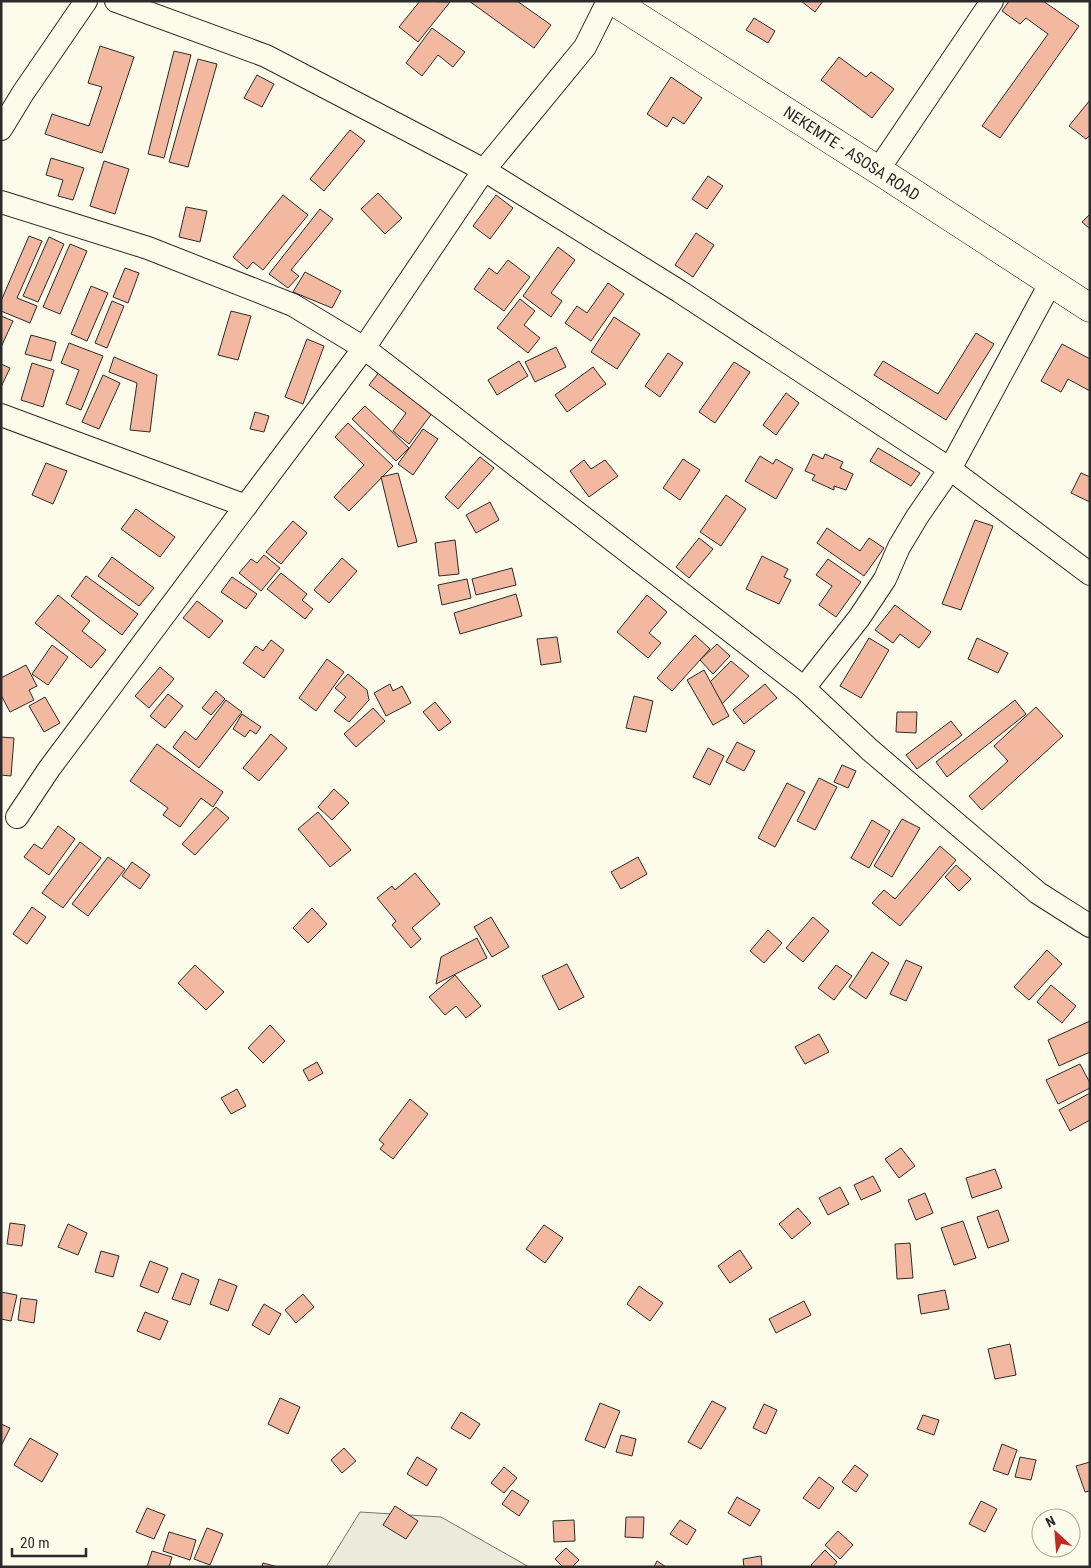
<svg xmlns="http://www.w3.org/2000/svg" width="1091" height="1568" font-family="'Roboto Condensed',sans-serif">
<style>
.green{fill:#ecebdb;stroke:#74746e}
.building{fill:#f2b8a0;stroke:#2b2b2b}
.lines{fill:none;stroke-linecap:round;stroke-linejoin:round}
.minor-casing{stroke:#2b2b2b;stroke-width:24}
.trunk-casing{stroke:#2b2b2b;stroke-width:29}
.minor{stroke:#fdfbea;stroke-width:22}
.trunk{stroke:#fdfbea;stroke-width:28}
.labels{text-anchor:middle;stroke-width:4;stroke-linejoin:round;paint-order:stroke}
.street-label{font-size:16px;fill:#2b2b2b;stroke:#fdfbea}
</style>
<rect width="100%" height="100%" fill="#fdfbea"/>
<!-- green -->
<path class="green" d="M360,1512L441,1517L529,1567H326Z"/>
<!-- building -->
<g class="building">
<path d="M420,1L450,2L418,42L399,27Z"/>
<path d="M469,1H517L551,25L534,48Z"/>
<path d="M801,1H823L815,12Z"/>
<path d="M1009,1H1043L1079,26L1000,138L982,126L1048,34L1026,18L1020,24L1002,11Z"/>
<path d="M754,18L775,31L768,43L746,30Z"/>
<path d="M432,28L465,52L453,67L438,55L422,76L406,63Z"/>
<path d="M100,46L134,57L102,153L45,134L52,114L89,126L102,87L88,83Z"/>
<path d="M174,51L191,55L164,158L148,154Z"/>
<path d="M839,57L866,77L871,72L894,89L872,118L821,80Z"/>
<path d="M198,59L217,64L188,167L169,162Z"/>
<path d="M257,75L274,84L262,107L244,98Z"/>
<path d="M671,77L702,98L684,124L673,117L667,127L647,114Z"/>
<path d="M1090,100V135L1086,139L1069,126Z"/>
<path d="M350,130L365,141L324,191L310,179Z"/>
<path d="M51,158L84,168L73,200L58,196L63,180L46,175Z"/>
<path d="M104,161L129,169L115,214L90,206Z"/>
<path d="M708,176L723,186L707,209L692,199Z"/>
<path d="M378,193L402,218L385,234L361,209Z"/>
<path d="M283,195L308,215L263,270L253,262L247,269L233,257Z"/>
<path d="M496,195L513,208L490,239L473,226Z"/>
<path d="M186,207L207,211L200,242L179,237Z"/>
<path d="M320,209L333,219L291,270L299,276L288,288L269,274Z"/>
<path d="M1090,214V229L1082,222Z"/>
<path d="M696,233L714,245L693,277L675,265Z"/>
<path d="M29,236L42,241L17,298L37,306L30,323L1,311V301Z"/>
<path d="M49,237L64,244L38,302L23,296Z"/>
<path d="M70,244L87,251L60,314L43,307Z"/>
<path d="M558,247L575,260L551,293L562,301L551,317L523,296Z"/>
<path d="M508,260L530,277L504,311L474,289L489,268L497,274Z"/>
<path d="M125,268L139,273L128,303L113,297Z"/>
<path d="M305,272L341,291L332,308L293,292Z"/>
<path d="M608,283L624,294L591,341L565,323L577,306L587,313Z"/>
<path d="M91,286L108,293L87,341L71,334Z"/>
<path d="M520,299L535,311L524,325L540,338L528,353L497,328Z"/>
<path d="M112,301L124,306L107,348L95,343Z"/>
<path d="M231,311L251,316L238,360L218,355Z"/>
<path d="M1,316L13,321L1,347Z"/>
<path d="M614,317L640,334L617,369L591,352Z"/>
<path d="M976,333L994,344L946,420L874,375L883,361L938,394Z"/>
<path d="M31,335L56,342L51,361L25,354Z"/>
<path d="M307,339L324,346L303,404L285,397Z"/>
<path d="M69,343L103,356L81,410L66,404L79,370L61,363Z"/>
<path d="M1062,344L1090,359V391L1068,379L1061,392L1041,381Z"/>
<path d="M556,347L566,367L535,382L525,362Z"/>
<path d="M668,353L683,363L660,397L645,386Z"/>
<path d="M114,357L157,375L150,432L130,430L137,383L109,372Z"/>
<path d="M519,361L528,376L497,395L488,380Z"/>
<path d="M734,362L750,372L715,423L699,412Z"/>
<path d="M32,363L54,370L43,407L21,400Z"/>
<path d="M1,364L10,368L1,387Z"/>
<path d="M593,367L606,384L567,412L555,395Z"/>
<path d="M380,371L433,412L409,444L393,431L406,413L369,385Z"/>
<path d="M103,375L120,383L99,429L82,422Z"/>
<path d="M786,393L799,403L776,435L763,425Z"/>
<path d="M365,406L409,448L396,461L352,419Z"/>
<path d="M255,412L269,416L264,432L250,429Z"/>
<path d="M348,423L393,466L349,511L334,497L364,465L335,437Z"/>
<path d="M423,429L438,439L413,475L398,464Z"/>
<path d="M878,448L920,473L911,486L870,461Z"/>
<path d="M813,454L823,459L825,454L843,462L840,468L853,474L846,490L834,486V490L812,480L815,475L805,471Z"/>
<path d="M760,456L773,464L776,459L793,469L776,499L745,481Z"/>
<path d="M480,457L494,468L458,509L445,497Z"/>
<path d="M683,459L700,470L680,500L663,488Z"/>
<path d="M584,460L591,469L605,460L618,476L589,497L570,471Z"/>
<path d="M46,463L67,471L53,504L32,495Z"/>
<path d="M398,473L417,542L398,547L381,477Z"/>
<path d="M1081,473L1090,477V502L1071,493Z"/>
<path d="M726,495L746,509L721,546L700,532Z"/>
<path d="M490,502L499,520L476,533L466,515Z"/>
<path d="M136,509L175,537L160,557L121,529Z"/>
<path d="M975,520L993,526L961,610L942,604Z"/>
<path d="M293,521L307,533L281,564L266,552Z"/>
<path d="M827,528L860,551L869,538L884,548L864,576L817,543Z"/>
<path d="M699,538L713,549L689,578L676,567Z"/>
<path d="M455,540L459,574L439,576L435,543Z"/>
<path d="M264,555L280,568L261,591L239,573L251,559L257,563Z"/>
<path d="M762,556L788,569L784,577L791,580L779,604L746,589Z"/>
<path d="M112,557L154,588L139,606L98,576Z"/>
<path d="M342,558L357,571L329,603L314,590Z"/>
<path d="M828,559L861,582L836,617L819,605L832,586L816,575Z"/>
<path d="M512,568L516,585L476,595L472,579Z"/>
<path d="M281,573L307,594L302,600L313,609L305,619L267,589Z"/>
<path d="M86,576L138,614L122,635L71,596Z"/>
<path d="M232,577L257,594L246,609L221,592Z"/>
<path d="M467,579L471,598L442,605L438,585Z"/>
<path d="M516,594L522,616L460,634L454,613Z"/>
<path d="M58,595L90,621L82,631L106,650L91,668L35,623Z"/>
<path d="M647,595L667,612L649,633L661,643L648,658L617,632Z"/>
<path d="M197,601L223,621L209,638L183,618Z"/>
<path d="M895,605L931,632L919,648L900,634L893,643L875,630Z"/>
<path d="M695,635L710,649L672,691L657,678Z"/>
<path d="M557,637L561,662L541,665L537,639Z"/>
<path d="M869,638L889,650L861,698L840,686Z"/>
<path d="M977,638L1008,653L998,673L968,659Z"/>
<path d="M271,640L284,650L264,678L243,663L256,646L263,651Z"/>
<path d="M717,644L730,656L713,674L700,660Z"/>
<path d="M52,645L68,657L48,685L32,674Z"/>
<path d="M327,659L344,672L316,711L299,698Z"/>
<path d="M731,661L749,676L722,704L710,682Z"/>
<path d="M26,665L37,686L29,690L34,700L10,712L1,695V678Z"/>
<path d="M160,667L174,679L149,708L135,696Z"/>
<path d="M704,670L729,716L713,725L687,680Z"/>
<path d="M348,674L367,690L369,700L349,722L334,711L346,697L335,688Z"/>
<path d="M390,684L393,691L402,686L411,703L386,716L374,693Z"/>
<path d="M765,684L777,698L744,724L733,710Z"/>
<path d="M216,691L225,699L211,715L202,708Z"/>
<path d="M168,694L183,706L165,728L150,716Z"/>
<path d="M634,696L653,701L646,732L626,728Z"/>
<path d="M45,697L60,723L44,732L29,706Z"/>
<path d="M226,700L242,712L199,768L173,747L185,731L196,740Z"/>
<path d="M1015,700L1026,714L947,777L936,762Z"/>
<path d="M435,702L451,722L439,731L423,712Z"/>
<path d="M1036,707L1063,736L982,810L969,796L1008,761L994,746Z"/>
<path d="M373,708L385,721L356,747L344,734Z"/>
<path d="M897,712H917L916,733L896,732Z"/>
<path d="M242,714L261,727L256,734L250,730L245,737L233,729Z"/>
<path d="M951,721L962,735L917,769L906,755Z"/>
<path d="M271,734L287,748L259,781L243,768Z"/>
<path d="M1,737L14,738L11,776L1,775Z"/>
<path d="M737,742L755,751L744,771L726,762Z"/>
<path d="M157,744L223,792L213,807L201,798L180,827L163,815L168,808L130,781Z"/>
<path d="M708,748L724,756L710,785L693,777Z"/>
<path d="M842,765L856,771L848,788L834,782Z"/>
<path d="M819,778L837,787L815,830L797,821Z"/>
<path d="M787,783L805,792L775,847L758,838Z"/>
<path d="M334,789L349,803L332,820L318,807Z"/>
<path d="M216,807L229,818L195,855L182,844Z"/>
<path d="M318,812L351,850L330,867L298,829Z"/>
<path d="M902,819L920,828L892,877L874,866Z"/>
<path d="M872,820L890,831L869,868L851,858Z"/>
<path d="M58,826L75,839L49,875L24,857L34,844L42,849Z"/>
<path d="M80,842L101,858L63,908L42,893Z"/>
<path d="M940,846L956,860L900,926L872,903L884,890L895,899Z"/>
<path d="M108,857L125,869L88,916L72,904Z"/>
<path d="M638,857L647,874L621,889L611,872Z"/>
<path d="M132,862L150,875L140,889L122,876Z"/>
<path d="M956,865L971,879L959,891L945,877Z"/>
<path d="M415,873L440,904L412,928L421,939L411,948L392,925L396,921L377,898L392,886L395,890Z"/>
<path d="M32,907L46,917L27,944L13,934Z"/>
<path d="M312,908L327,924L308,943L293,928Z"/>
<path d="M491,917L509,947L492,957L474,927Z"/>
<path d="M813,917L829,931L803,962L786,948Z"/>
<path d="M768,930L782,943L764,963L750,951Z"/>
<path d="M477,938L487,958L436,984L441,957Z"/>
<path d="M1047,950L1062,964L1029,1000L1014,987Z"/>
<path d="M872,952L889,963L866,999L849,987Z"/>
<path d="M906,960L922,967L906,1001L890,994Z"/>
<path d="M567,964L584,997L559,1010L542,976Z"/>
<path d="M195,965L224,992L206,1010L178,983Z"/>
<path d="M836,965L852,976L834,1000L818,988Z"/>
<path d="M455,975L481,1006L466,1018L456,1006L445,1015L429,997Z"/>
<path d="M1051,985L1076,1006L1062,1023L1037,1002Z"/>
<path d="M1090,1021V1052L1059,1066L1048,1040Z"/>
<path d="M270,1025L285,1041L263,1063L248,1048Z"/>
<path d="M819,1034L829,1052L805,1064L795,1047Z"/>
<path d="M317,1062L323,1073L309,1081L303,1070Z"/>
<path d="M1080,1064L1090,1083V1088L1058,1104L1046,1080Z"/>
<path d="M237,1089L246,1106L231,1114L221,1098Z"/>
<path d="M1090,1093V1120L1070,1131L1059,1110Z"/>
<path d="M410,1099L428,1114L393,1159L380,1149L384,1144L379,1140Z"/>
<path d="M901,1148L915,1166L899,1178L885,1159Z"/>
<path d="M995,1169L1002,1188L972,1198L966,1178Z"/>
<path d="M873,1176L881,1191L861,1200L854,1185Z"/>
<path d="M840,1187L849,1204L828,1215L819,1198Z"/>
<path d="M925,1193L933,1213L916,1220L908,1200Z"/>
<path d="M798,1208L811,1223L792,1239L779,1224Z"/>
<path d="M998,1210L1009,1241L988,1248L977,1217Z"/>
<path d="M963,1221L976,1258L954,1265L941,1228Z"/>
<path d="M10,1223L25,1225L22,1246L7,1244Z"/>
<path d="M68,1224L87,1233L78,1255L58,1247Z"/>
<path d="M544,1225L563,1238L545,1263L526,1249Z"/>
<path d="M910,1243L913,1278L897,1279L895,1244Z"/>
<path d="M740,1250L752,1268L730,1283L718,1266Z"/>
<path d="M101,1251L119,1256L113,1277L95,1272Z"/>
<path d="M150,1261L168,1268L158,1293L140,1286Z"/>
<path d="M182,1273L199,1280L190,1305L172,1299Z"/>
<path d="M219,1279L237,1286L228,1311L210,1304Z"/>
<path d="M639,1286L663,1303L650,1321L627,1304Z"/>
<path d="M945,1290L949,1309L921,1314L918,1295Z"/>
<path d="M1,1292L17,1295L11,1321L1,1319Z"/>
<path d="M303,1294L314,1307L296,1323L285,1310Z"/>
<path d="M21,1298L37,1300L34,1323L18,1320Z"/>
<path d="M804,1301L811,1315L776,1333L769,1319Z"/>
<path d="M264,1304L281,1314L269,1335L252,1325Z"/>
<path d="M145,1312L168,1321L160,1340L137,1331Z"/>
<path d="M1010,1344L1016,1375L995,1379L988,1349Z"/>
<path d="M280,1398L300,1407L288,1434L268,1424Z"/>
<path d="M712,1401L726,1408L701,1449L688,1442Z"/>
<path d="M600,1403L620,1411L605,1448L585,1440Z"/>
<path d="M764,1404L777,1410L766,1434L753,1428Z"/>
<path d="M461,1412L480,1424L470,1439L451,1428Z"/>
<path d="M923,1415L939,1420L934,1435L917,1429Z"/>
<path d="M1,1424L10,1428L1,1446Z"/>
<path d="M621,1435L636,1439L632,1456L616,1452Z"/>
<path d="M30,1438L58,1454L42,1482L14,1465Z"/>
<path d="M1002,1444L1017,1450L1008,1475L993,1470Z"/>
<path d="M344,1448L356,1461L342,1473L331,1460Z"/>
<path d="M417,1457L437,1469L427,1486L407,1474Z"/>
<path d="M1020,1457L1036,1460L1031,1480L1015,1477Z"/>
<path d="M1090,1462V1491L1085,1492L1076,1466Z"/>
<path d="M855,1465L868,1475L856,1492L842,1482Z"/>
<path d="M504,1467L517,1478L504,1493L491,1483Z"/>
<path d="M819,1477L834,1488L819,1509L803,1498Z"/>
<path d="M512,1490L529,1501L519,1516L502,1504Z"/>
<path d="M737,1497L760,1510L750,1526L728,1513Z"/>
<path d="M981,1501L997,1509L985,1532L969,1524Z"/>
<path d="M395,1506L418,1521L406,1539L383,1525Z"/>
<path d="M147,1508L165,1515L154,1539L136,1532Z"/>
<path d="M626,1517H644L643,1538L625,1537Z"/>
<path d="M574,1520L575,1541L554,1542L553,1521Z"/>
<path d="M680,1520L696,1530L687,1545L670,1534Z"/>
<path d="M207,1528L223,1534L210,1565L194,1559Z"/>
<path d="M1041,1528V1544L1036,1542Z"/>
<path d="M838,1531L853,1545L840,1559L825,1545Z"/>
<path d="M169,1532L196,1540L190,1560L163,1551Z"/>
<path d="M566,1548L579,1560L572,1567H563L555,1559Z"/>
<path d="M825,1550L837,1562L833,1567H813L811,1565Z"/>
<path d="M152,1551L172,1557L169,1567H147Z"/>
<path d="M761,1556L762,1567H744L743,1559Z"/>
<path d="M657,1561L666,1567H654Z"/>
<path d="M263,1563L278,1567H262Z"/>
</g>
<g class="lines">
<defs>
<g id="minor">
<path d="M116,1L266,56L484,170L679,291L950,469L1090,574"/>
<path d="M1,129L23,93L86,1"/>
<path d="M878,170L992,1"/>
<path d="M1,202L148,248L293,305L364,348L804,688L870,750L1038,893L1090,926"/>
<path d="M1,415L246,506"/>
<path d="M804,688L859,618L885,579L899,547L917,517L950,469L1051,282"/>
<path d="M17,817L49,769L364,348L484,170L585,47L608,1"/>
</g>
<path id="trunk" d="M613,1L878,170L1090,308"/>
</defs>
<!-- minor casing -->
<use href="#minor" class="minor-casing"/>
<!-- trunk casing -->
<use href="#trunk" class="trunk-casing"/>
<!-- minor -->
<use href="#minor" class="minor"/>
<!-- trunk -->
<use href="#trunk" class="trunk"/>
</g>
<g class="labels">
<!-- street labels -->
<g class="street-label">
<text transform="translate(852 153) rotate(33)" y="6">NEKEMTE - ASOSA ROAD</text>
</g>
</g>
<!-- border -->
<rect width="1091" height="1568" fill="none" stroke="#2b2b2b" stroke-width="5"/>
<!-- north arrow -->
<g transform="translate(1056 1533) rotate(334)"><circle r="24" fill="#fdfbea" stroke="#a9a89e"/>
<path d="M0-4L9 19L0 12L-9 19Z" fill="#c62828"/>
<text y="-8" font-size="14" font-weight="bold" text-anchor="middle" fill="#2b2b2b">N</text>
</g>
<!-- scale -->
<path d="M12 1548v8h74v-8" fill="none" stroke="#2b2b2b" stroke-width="2.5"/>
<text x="20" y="1548" font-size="15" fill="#2b2b2b" stroke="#fdfbea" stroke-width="4" paint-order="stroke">20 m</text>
</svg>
